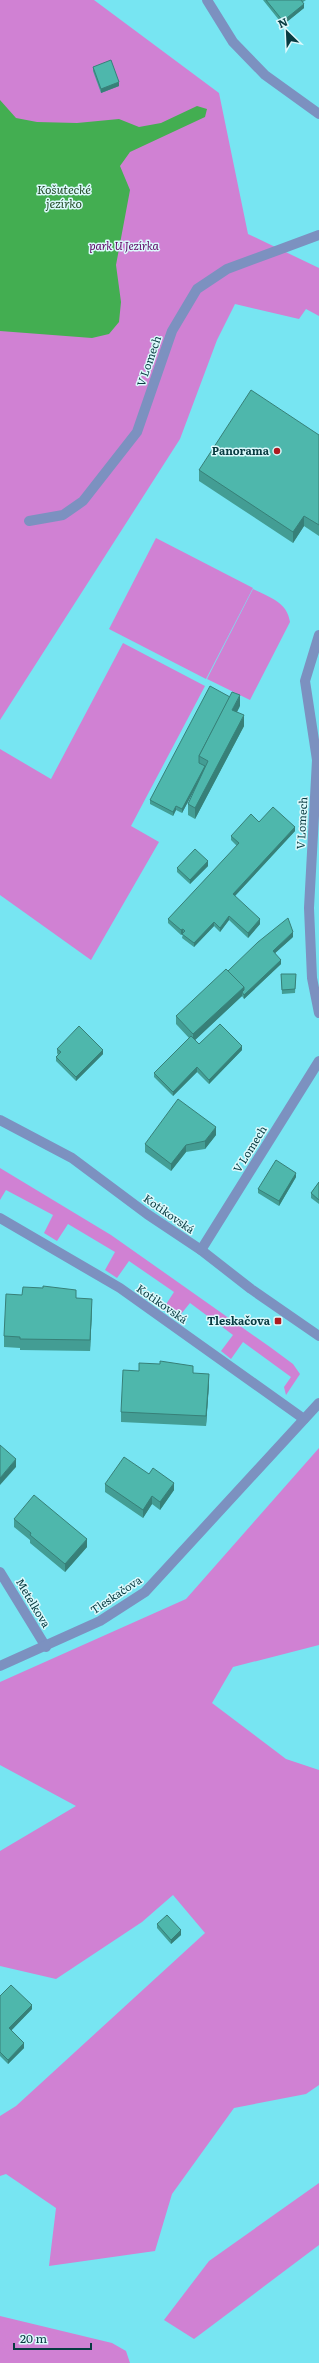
<svg xmlns="http://www.w3.org/2000/svg" width="319" height="2363" font-family="Literata,serif">
<style>
.green{fill:#d081d3}
.water{fill:#43ae51}
.lines{fill:none;stroke-linecap:round;stroke-linejoin:round}
.street{stroke:#7c91c0;stroke-width:10}
.wall{fill:#439d94}
.shaded-wall{fill:#378078}
.building{fill:#4eb7ac;stroke:#378078}
.poi-dot{fill:#ae1b21;stroke:#dcf9fc;stroke-width:1.5}
.labels{text-anchor:middle;stroke-width:3;stroke-linejoin:round;paint-order:stroke}
.park-label{font-size:11px;font-style:italic;fill:#5d0462;stroke:#dcf9fc}
.street-label{font-size:11px;fill:#083b41;stroke:#dcf9fc}
.poi-label{font-size:11px;font-weight:bold;fill:#083b41;stroke:#dcf9fc;text-anchor:end}
.water-label{font-size:12px;font-style:italic;fill:#214a25;stroke:#dcf9fc}
</style>
<rect width="100%" height="100%" fill="#77e5f2"/>
<!-- green -->
<g class="green">
<path d="M0,0H94L219,93L248,234L319,268V316L306,309L299,319L235,304L217,340L180,439L0,720Z"/>
<path d="M156,538L253,588L206,679L109,629Z"/>
<path d="M253,589C271,598 287,602 290,622L250,700L207,679Z"/>
<path d="M123,643L205,686L131,826L159,842L91,960L0,895V749L51,779Z"/>
<path d="M0,1168L111,1235L270,1347L293,1364L300,1374L286,1395L284,1387L291,1377L243,1342L231,1359L221,1351L233,1335L190,1303L177,1319L163,1309L174,1292L129,1261L117,1278L105,1270L115,1252L68,1224L57,1241L44,1233L53,1215L6,1190L0,1200Z"/>
<path d="M319,1448V1645L233,1667L212,1703L286,1759L319,1770V2085L306,2094L234,2108L172,2194L155,2251L49,2266L56,2208L6,2174L0,2176V2116L16,2106L205,1933L173,1895L142,1922L56,1979L0,1966V1851L76,1806L0,1765V1682L186,1599Z"/>
<path d="M319,2183V2245L194,2339L164,2320L209,2261Z"/>
<path d="M0,2316L112,2343L126,2351L130,2363H0Z"/>
</g>
<!-- water -->
<path class="water" d="M0,100L16,118L37,122L77,123L119,119L139,127L161,123L197,106L207,109L205,117L130,152L120,166L130,190L116,265L121,302L119,322L109,334L92,338L0,331Z"/>
<g class="lines">
<!-- street -->
<g class="street">
<path d="M207,0L233,42L265,75L319,114"/>
<path d="M29,521L63,515L83,501L137,432L172,331L197,289L227,269L319,235"/>
<path d="M319,635L305,681L317,760L309,908L312,978L319,1013"/>
<path d="M0,1120L72,1158L147,1214L201,1250L251,1289L319,1336"/>
<path d="M0,1218L120,1288L304,1419"/>
<path d="M201,1250L319,1061"/>
<path d="M0,1572L46,1647"/>
<path d="M0,1666L100,1621L145,1592L319,1403"/>
</g>
</g>
<!-- wall -->
<g class="wall">
<path d="M263,0H306L303,2L304,8L283,25Z"/>
<path d="M93,67L119,86L101,93L93,71Z"/>
<path d="M319,435V536L304,526L293,543L199,481V470Z"/>
<path d="M240,706L237,712L244,726L195,819L188,815V804L200,779L182,813L176,810L173,816L150,804V800Z"/>
<path d="M259,822L295,831L235,896L260,924L248,938L229,920L220,932L214,926L194,947L182,938L183,933L181,935L168,923V919L237,846L231,840V836Z"/>
<path d="M208,866L190,884L177,872V868Z"/>
<path d="M293,937L275,953L281,964L244,999L242,996L195,1040L199,1044L242,1050L209,1084L197,1072L173,1096L154,1077V1073L189,1038L176,1024V1016L228,971Z"/>
<path d="M281,974H296L295,993L282,994Z"/>
<path d="M57,1049L103,1054L76,1081L56,1061V1057L58,1055L57,1053Z"/>
<path d="M216,1135L205,1149L186,1152L171,1171L145,1152V1144Z"/>
<path d="M296,1177L279,1206L258,1193V1189Z"/>
<path d="M319,1182V1204L311,1198V1193Z"/>
<path d="M76,1298L92,1309L90,1351L20,1350V1348L4,1347V1336Z"/>
<path d="M193,1373L209,1384L206,1426L121,1422V1412Z"/>
<path d="M149,1474L174,1490L160,1510L152,1504L143,1518L105,1492V1484Z"/>
<path d="M14,1519L87,1547L65,1572L30,1543V1540L14,1527Z"/>
<path d="M157,1924L181,1935L171,1944L157,1928Z"/>
<path d="M0,1996L32,2009L11,2030L24,2048L8,2064L0,2056Z"/>
</g>
<!-- shaded-wall -->
<g class="shaded-wall">
<path d="M304,4V8L283,25V21Z"/>
<path d="M119,82V86L101,93V89Z"/>
<path d="M304,516V526L293,543V532Z"/>
<path d="M240,695V706L232,721V710Z"/>
<path d="M244,715V726L195,819V808Z"/>
<path d="M205,766V770L182,813V809Z"/>
<path d="M176,806V810L173,816V812Z"/>
<path d="M295,827V831L233,898V894Z"/>
<path d="M208,861V866L190,884V880Z"/>
<path d="M229,916V920L220,932V928Z"/>
<path d="M260,919V924L248,938V933Z"/>
<path d="M214,922V926L194,947V943Z"/>
<path d="M183,929V933L181,935V930Z"/>
<path d="M293,932V937L273,955V951Z"/>
<path d="M281,960V964L244,999V995Z"/>
<path d="M244,987V994L242,992V996L193,1042V1034Z"/>
<path d="M242,1046V1050L209,1084V1080Z"/>
<path d="M103,1050V1054L76,1081V1077Z"/>
<path d="M197,1067V1072L173,1096V1092Z"/>
<path d="M216,1127V1135L205,1149V1141Z"/>
<path d="M186,1145V1152L171,1171V1164Z"/>
<path d="M296,1173V1177L279,1206V1201Z"/>
<path d="M92,1299V1309L90,1351V1340Z"/>
<path d="M209,1374V1384L206,1426V1416Z"/>
<path d="M16,1459V1467L0,1485V1478Z"/>
<path d="M174,1483V1490L160,1510V1502Z"/>
<path d="M152,1496V1504L143,1518V1510Z"/>
<path d="M87,1539V1547L65,1572V1564Z"/>
<path d="M181,1930V1935L171,1944V1940Z"/>
<path d="M32,2005V2009L9,2033V2028Z"/>
<path d="M24,2043V2048L8,2064V2060Z"/>
</g>
<!-- building -->
<g class="building">
<path d="M266,0H301L304,4L283,21Z"/>
<path d="M111,60L119,82L101,89L93,67Z"/>
<path d="M251,390L319,435V525L304,516L293,532L199,470Z"/>
<path d="M210,686L230,697L199,756V763L205,766L182,809L176,806L173,812L150,800Z"/>
<path d="M232,692L240,695L232,710L244,715L195,808L188,804L208,761L199,756Z"/>
<path d="M273,807L295,827L233,894L260,919L248,933L229,916L220,928L214,922L194,943L182,934L185,931L183,929L181,930L168,919L239,843L231,836L251,814L259,822Z"/>
<path d="M195,849L208,861L190,880L177,868Z"/>
<path d="M288,918L293,932L273,951L281,960L244,995L242,992L244,990V987L228,971L258,942Z"/>
<path d="M226,969L244,987L193,1034L176,1016Z"/>
<path d="M281,974H296L295,989L282,990Z"/>
<path d="M220,1024L242,1046L209,1080L197,1067L173,1092L154,1073L191,1036L199,1044Z"/>
<path d="M79,1026L103,1050L76,1077L56,1057L61,1052L57,1049Z"/>
<path d="M178,1099L216,1127L205,1141L186,1145L171,1164L145,1144Z"/>
<path d="M276,1160L296,1173L279,1201L258,1189Z"/>
<path d="M319,1182V1200L311,1193Z"/>
<path d="M43,1286L76,1290V1298L92,1299L90,1340L20,1339V1337L4,1336L6,1294L22,1295L23,1287L43,1288Z"/>
<path d="M160,1361L193,1366V1373L209,1374L206,1416L121,1412L123,1370L139,1371V1363L160,1364Z"/>
<path d="M0,1445L16,1459L0,1478Z"/>
<path d="M124,1457L149,1474L153,1468L174,1483L160,1502L152,1496L143,1510L105,1484Z"/>
<path d="M34,1495L87,1539L65,1564L30,1535L31,1533L14,1519Z"/>
<path d="M167,1915L181,1930L171,1940L157,1924Z"/>
<path d="M11,1985L32,2005L9,2028L24,2043L8,2060L0,2052V1996Z"/>
</g>
<!-- markers -->
<g class="poi-dot">
<circle cx="277" cy="451" r="4"/>
<rect x="274" y="1317" width="8" height="8" rx="2"/>
</g>
<g class="labels">
<!-- park labels -->
<g class="park-label">
<text x="124" y="250">park U Jezírka</text>
</g>
<!-- street labels -->
<g class="street-label">
<text transform="translate(149 361) rotate(-71)" y="4">V Lomech</text>
<text transform="translate(302 823) rotate(-87)" y="4">V Lomech</text>
<text transform="translate(250 1149) rotate(-58)" y="4">V Lomech</text>
<text transform="translate(169 1214) rotate(35)" y="4">Kotíkovská</text>
<text transform="translate(162 1304) rotate(35)" y="4">Kotikovská</text>
<text transform="translate(116 1595) rotate(-34)" y="4">Tleskačova</text>
<text transform="translate(33 1603) rotate(59)" y="4">Metelkova</text>
</g>
<!-- poi labels -->
<g class="poi-label">
<text x="269" y="455">Panorama</text>
<text x="270" y="1325">Tleskačova</text>
</g>
<!-- water labels -->
<g class="water-label">
<text x="64" y="194">Košutecké<tspan x="64" dy="14">jezírko</tspan></text>
</g>
</g>
<!-- north arrow -->
<g transform="translate(287 32) rotate(336)" stroke="#dcf9fc" stroke-width="3" paint-order="stroke">
<path d="M0-3L7 15L0 10L-7 15Z" fill="#083b41"/>
<text y="-6" font-size="11" font-weight="bold" text-anchor="middle" fill="#083b41">N</text>
</g>
<!-- scale -->
<path d="M14 2343v6h77v-6" fill="none" stroke="#083b41" stroke-width="2"/>
<text x="20" y="2343" font-size="12" fill="#083b41" stroke="#dcf9fc" stroke-width="3" paint-order="stroke">20 m</text>
</svg>
